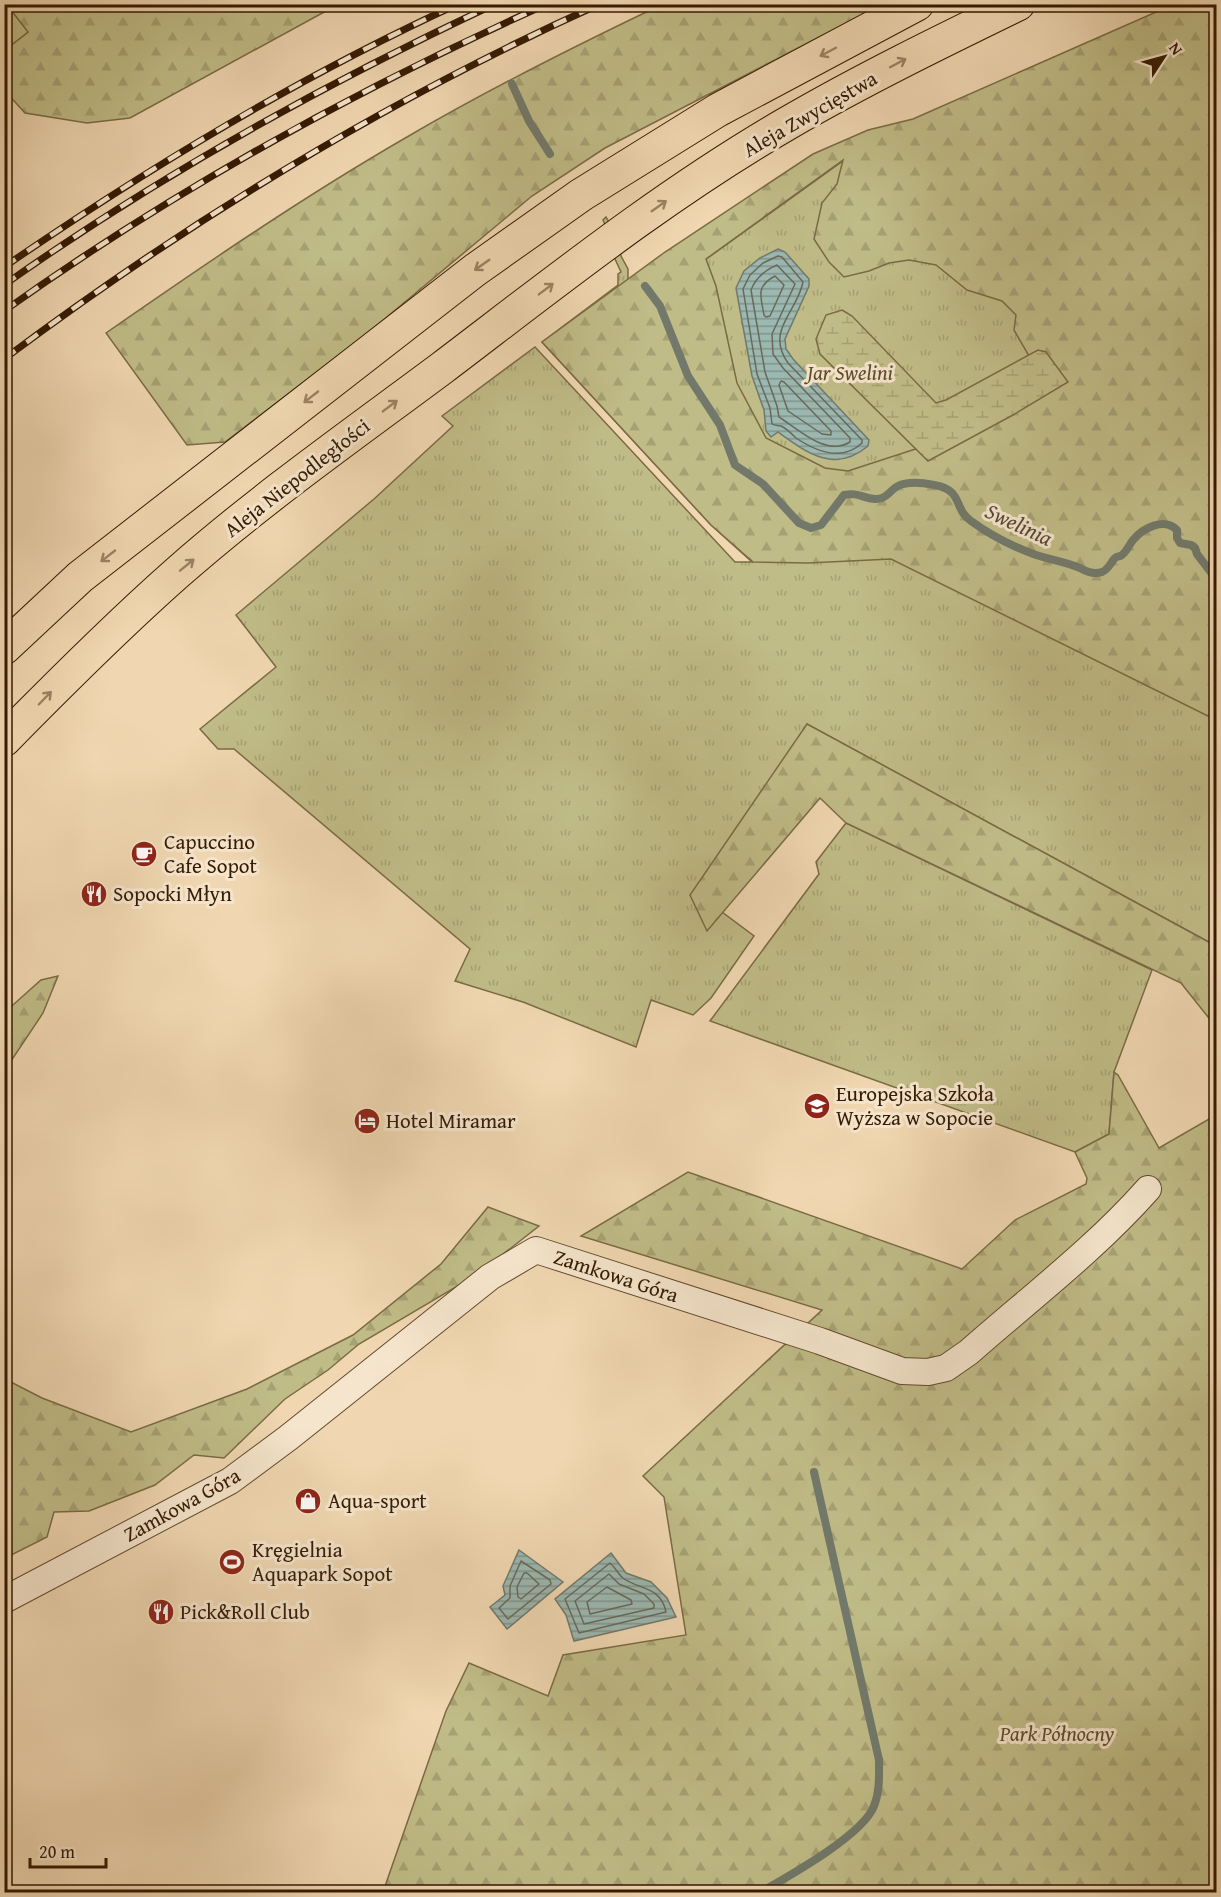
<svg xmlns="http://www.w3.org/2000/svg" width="1221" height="1897" font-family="'Gentium Book Plus',serif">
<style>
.grass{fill:url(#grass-tufts);stroke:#7a6b45;stroke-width:1.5}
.forest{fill:url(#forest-firs);stroke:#7a6b45;stroke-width:1.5;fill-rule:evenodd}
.wetland{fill:url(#wetland-marsh);stroke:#7a6b45;stroke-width:1.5}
.pitch{fill:#c0bc87;stroke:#7a6b45;stroke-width:1.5}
.water{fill:url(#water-rules);stroke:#72796b;stroke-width:1.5}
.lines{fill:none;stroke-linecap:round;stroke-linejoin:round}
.shore{stroke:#68695a;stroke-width:1.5}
.stream{stroke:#72796b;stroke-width:8}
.street-casing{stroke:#64492e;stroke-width:28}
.primary-casing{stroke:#351a03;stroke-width:35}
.street{stroke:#f5e5cc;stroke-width:26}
.primary{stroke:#f0d7b1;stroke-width:33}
.rail-casing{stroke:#351a03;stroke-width:7}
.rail{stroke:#f5e5cc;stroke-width:4.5;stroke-dasharray:14;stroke-linecap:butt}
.oneway{stroke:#9c8263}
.labels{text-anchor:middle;stroke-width:6;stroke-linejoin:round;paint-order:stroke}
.street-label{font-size:21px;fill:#351a03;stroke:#f5e5cc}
.park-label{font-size:21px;font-style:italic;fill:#5f4b2b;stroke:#f5e5cc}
.poi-label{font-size:21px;fill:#351a03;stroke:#f5e5cc;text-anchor:start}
.water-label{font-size:22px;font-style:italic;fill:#544937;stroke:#f5e5cc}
</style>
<defs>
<pattern id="grass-tufts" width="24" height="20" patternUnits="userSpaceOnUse" patternTransform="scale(1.5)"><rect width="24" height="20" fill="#c0bc87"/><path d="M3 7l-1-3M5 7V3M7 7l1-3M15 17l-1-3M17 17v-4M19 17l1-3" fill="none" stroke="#a6a173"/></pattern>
<pattern id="forest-firs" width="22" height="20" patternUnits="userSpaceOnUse" patternTransform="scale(1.5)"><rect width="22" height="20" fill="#c0bc87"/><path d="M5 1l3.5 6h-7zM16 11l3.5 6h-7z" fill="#a6a173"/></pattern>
<pattern id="wetland-marsh" width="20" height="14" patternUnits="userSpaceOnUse" patternTransform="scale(1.5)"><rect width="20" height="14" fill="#c0bc87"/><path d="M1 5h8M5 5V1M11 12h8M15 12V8" fill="none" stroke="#a6a173"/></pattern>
<pattern id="water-rules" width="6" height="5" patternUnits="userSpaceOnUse" patternTransform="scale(1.5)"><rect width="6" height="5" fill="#9bb8b1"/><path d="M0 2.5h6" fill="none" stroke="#7f958e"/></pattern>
</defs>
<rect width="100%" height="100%" fill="#f0d7b1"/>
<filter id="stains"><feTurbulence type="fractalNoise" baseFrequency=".00333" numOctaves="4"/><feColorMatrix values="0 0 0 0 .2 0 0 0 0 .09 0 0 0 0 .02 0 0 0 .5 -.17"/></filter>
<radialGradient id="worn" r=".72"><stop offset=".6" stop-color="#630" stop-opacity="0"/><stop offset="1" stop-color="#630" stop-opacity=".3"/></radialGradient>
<!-- grass -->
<g class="grass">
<path d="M875,138L1216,508V946L807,724L707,930L722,912L754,936L711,998L693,1015L651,1000L636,1047L523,1002L455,981L470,949L234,749H218L200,729L276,667L236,615L374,499L453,426L442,416L535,347L735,562H752L711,525L542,342L618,285V274L621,272L615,259L613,244L603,220L606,217L619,240L621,256L628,269V291L638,308Z"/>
<path d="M846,823L1152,970L1114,1072L1109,1134L1075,1152L710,1021L819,874L816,862Z"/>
</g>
<!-- forest -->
<g class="forest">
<path d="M7,5H337L130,118L87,123L25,113L5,91V50L28,32Z"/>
<path d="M661,5H881L605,148L532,196L369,332L225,442L187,445L106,333C204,265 303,197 407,137C489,89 575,46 661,5Z"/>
<path d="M1172,5H1216V720L891,559L808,563L753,562L711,525L542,342L665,252L813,154L868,130L913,119ZM843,160L837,184L822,203L814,239L829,262L844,277L869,271L889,263L909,260L936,265L967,290L1002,301L1016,315L1014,330L1036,368L983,427L848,471L825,468L766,438L737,383L716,286L706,259Z"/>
<path d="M807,724L1216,946V1027L1181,983L846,823L820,798L707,931L690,895Z"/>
<path d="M58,976L43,1013L5,1070V1012L41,980Z"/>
<path d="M1114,1072L1118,1075L1159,1148L1216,1115V1892H383L446,1711L469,1663L548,1696L563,1655L686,1635L664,1497L643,1476L822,1310L581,1236L688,1172L962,1269L1015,1220L1086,1184L1087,1178L1075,1152L1109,1134Z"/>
<path d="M488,1207L539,1226L478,1274L359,1344L328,1370L285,1399L224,1458L194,1455L155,1485L89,1511L54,1512L47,1537L9,1556L5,1560V1379L42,1398L131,1432L247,1389L353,1335L441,1264Z"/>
</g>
<!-- wetland -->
<path class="wetland" d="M842,310L852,316L936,403L946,400L1038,350L1046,352L1068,382L1013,415L928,461L820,354L816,339L826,315Z"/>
<!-- pitch -->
<path class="pitch" d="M7,5L28,32L5,50V5Z"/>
<!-- water -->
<g class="water">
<path d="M778,249L785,252L809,279V286L785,339L786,349L793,359L869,440L868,446C835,474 807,453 778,432L771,437L766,431L764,410L752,376L736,288L744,271L760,258Z"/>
<path d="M519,1550L563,1582L507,1629L490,1607L505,1595L503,1586Z"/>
<path d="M611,1553L626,1573L651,1582L667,1598L676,1617L574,1641L566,1615L555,1599Z"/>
</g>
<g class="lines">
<!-- shore -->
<g class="shore">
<path d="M778,256L782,257L803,282C797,313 765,330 788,363L862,440V443C842,462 817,452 796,438C792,434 786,428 781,426C778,425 775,426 772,424L770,408L757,374L743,289L750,275L763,263Z"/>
<path d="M777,265L795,284L772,334L773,354L783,368L850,438V442C826,457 798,429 779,417L777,406L765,372L751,290C756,277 765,270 777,265Z"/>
<path d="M775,276L784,285L770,316L766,317L764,315C761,296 755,287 775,276Z"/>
<path d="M781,381L784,382L831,431V435L822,434L788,411L779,385Z"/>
<path d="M521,1561L550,1580L551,1584L508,1619L499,1608L510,1598V1586Z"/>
<path d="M610,1563C615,1567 618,1574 623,1578C639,1590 661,1586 666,1612L579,1633L565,1599Z"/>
<path d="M524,1573H527L539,1584L521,1599L518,1597L517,1587Z"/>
<path d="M609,1574L619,1584L644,1594L654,1604V1608L584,1624L575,1601Z"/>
<path d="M607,1587L631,1600L632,1604L590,1614L587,1602Z"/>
</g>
<!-- stream -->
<g class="stream">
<path d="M512,84L529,121L550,154"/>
<path d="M645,286L660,306L688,376L720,425L735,465L763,484L799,523L811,528L821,525L844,495C858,492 862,498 875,499C886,500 890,490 898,486C908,481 924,483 934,485C964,490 953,509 971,521C990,535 1014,547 1036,555C1051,560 1066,562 1080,568C1087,572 1094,575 1102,572C1108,570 1110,564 1114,559C1118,555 1118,558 1122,555C1127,551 1129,545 1133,540C1143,528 1164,517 1177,530V538L1180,543L1191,545L1195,548L1197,554L1216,579"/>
<path d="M761,1892C789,1876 863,1835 874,1806C880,1791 879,1776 879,1760L814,1472"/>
</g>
<defs>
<path id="street" d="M4,1600L230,1481L288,1438L490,1277L536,1250L820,1341L902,1371L928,1372L946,1368L969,1352C1029,1299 1095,1249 1148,1189"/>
<g id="primary">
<path d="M4,648L80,577L475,270L581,195L718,110L917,4"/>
<path d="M4,740C60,683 117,626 177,573C261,499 352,435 442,368C554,283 665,194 788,123C862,80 940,42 1018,4"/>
</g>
</defs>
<!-- street casing -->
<use href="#street" class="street-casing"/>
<!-- primary casing -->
<use href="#primary" class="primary-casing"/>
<!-- street -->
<use href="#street" class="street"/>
<!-- primary -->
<use href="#primary" class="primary"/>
<defs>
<g id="rail">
<path d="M4,267C148,168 299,77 458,4"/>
<path d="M4,285C158,176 324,84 495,4"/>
<path d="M4,311C174,190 357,89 547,4"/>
<path d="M4,359C190,220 388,99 600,4"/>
</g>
</defs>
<!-- rail casing -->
<use href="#rail" class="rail-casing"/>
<!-- rail -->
<use href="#rail" class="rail"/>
</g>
<!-- one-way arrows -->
<defs><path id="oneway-shaft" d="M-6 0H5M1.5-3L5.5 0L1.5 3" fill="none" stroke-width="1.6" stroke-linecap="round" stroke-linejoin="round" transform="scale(1.5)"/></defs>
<g class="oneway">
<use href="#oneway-shaft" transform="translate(828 52) rotate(152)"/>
<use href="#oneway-shaft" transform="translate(898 63) rotate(-28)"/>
<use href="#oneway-shaft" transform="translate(659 206) rotate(-35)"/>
<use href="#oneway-shaft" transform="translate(482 265) rotate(145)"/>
<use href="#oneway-shaft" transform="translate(546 289) rotate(-37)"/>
<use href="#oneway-shaft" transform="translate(311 397) rotate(142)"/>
<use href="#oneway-shaft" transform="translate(390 406) rotate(-37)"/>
<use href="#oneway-shaft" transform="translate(108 556) rotate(142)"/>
<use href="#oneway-shaft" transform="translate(187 565) rotate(-39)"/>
<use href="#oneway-shaft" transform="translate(45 698) rotate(-46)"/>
</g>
<!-- icons -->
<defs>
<symbol id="cafe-disc" viewBox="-11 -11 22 22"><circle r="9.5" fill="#8f2418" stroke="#f5e5cc"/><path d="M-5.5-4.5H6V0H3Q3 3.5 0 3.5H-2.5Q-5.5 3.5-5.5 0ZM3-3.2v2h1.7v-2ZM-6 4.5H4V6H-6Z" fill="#fff"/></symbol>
<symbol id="restaurant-disc" viewBox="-11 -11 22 22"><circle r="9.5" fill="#8f2418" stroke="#f5e5cc"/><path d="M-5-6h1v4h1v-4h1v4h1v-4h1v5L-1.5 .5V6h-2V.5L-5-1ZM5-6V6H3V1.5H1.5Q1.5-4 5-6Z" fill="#fff"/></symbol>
<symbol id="school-disc" viewBox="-11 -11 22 22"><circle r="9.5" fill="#8f2418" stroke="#f5e5cc"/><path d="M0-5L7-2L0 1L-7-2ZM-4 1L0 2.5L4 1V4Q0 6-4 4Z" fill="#fff"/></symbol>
<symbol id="hotel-disc" viewBox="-11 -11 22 22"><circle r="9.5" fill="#8f2418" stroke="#f5e5cc"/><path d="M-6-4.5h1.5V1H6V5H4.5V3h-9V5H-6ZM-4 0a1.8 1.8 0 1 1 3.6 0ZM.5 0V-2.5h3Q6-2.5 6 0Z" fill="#fff"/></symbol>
<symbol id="shop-disc" viewBox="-11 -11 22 22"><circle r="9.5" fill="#8f2418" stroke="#f5e5cc"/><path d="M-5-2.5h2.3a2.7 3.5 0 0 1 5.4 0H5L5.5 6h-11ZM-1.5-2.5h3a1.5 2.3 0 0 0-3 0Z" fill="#fff"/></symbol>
<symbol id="stadium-disc" viewBox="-11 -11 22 22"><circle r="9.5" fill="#8f2418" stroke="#f5e5cc"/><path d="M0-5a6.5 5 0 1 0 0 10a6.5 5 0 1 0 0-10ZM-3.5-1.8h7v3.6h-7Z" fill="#fff"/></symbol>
</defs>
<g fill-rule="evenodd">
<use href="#cafe-disc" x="129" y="839" width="30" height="30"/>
<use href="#restaurant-disc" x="79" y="879" width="30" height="30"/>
<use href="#school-disc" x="802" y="1091" width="30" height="30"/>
<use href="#hotel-disc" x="352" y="1106" width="30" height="30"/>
<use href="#shop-disc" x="293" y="1486" width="30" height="30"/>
<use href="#stadium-disc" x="217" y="1547" width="30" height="30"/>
<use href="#restaurant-disc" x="146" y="1597" width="30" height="30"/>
</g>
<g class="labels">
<!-- street labels -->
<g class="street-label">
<text transform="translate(810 114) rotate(-30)" y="7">Aleja Zwycięstwa</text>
<text transform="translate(297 478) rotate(-38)" y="7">Aleja Niepodległości</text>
<text transform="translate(616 1276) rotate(18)" y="7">Zamkowa Góra</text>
<text transform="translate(182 1505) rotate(-29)" y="7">Zamkowa Góra</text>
</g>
<!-- park labels -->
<g class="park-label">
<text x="850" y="380">Jar Swelini</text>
<text x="1057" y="1741">Park Północny</text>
</g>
<!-- poi labels -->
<g class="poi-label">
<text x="164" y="849">Capuccino<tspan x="164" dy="24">Cafe Sopot</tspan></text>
<text x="113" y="901">Sopocki Młyn</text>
<text x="836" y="1101">Europejska Szkoła<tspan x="836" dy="24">Wyższa w Sopocie</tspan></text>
<text x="386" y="1128">Hotel Miramar</text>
<text x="328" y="1508">Aqua-sport</text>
<text x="252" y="1557">Kręgielnia<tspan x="252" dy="24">Aquapark Sopot</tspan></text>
<text x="180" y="1619">Pick&amp;Roll Club</text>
</g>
<!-- water labels -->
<g class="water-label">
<text transform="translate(1019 524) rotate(25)" y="8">Swelinia</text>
</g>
</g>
<!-- margin -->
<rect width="1221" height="1897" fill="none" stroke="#f0d7b1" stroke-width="24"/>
<rect x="6" y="6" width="1209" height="1885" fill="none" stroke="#351a03" stroke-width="3"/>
<rect x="12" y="12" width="1197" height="1873" fill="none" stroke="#351a03" stroke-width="1.5"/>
<!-- north arrow -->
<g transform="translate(1164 57) rotate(54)" stroke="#f5e5cc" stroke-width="4.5" paint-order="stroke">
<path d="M0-4.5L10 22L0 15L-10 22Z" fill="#351a03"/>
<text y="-9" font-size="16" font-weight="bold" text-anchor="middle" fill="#351a03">N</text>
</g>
<!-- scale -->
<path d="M30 1858v9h76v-9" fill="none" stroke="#351a03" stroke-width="3"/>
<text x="39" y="1858" font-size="18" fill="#351a03" stroke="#f5e5cc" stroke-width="4.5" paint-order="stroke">20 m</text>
<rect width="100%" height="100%" filter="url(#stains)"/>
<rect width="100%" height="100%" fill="url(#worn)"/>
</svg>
